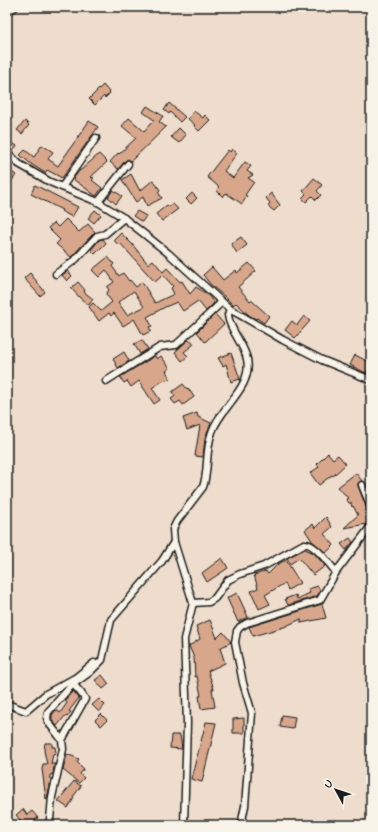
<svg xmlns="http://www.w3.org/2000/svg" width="378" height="832" font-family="Mynerve,sans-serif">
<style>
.building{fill:#d8a68b;stroke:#1c1c1c;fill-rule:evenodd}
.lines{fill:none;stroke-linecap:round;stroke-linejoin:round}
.minor-casing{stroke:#1c1c1c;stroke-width:9}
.minor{stroke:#f7f3e8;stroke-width:6}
</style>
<rect width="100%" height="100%" fill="#eedccc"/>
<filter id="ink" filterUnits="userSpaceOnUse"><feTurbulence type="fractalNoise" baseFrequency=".025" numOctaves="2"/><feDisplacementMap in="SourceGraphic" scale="8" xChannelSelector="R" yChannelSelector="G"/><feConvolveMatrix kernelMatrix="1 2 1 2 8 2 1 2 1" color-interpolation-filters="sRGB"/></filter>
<g filter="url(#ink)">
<!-- building -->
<g class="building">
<path d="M103,85L110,93L105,98L104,96L95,105L89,99Z"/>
<path d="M169,103L185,117L180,122L170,112L169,114L164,110Z"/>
<path d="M147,106L163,116L159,122L166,127L131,161L128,159L126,160L118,169L110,162L118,153L119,154L136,138L122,126L129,118L144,131L154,120L143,112Z"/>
<path d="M194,111L203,118L205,115L210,120L199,131L194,126L195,125L188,119Z"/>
<path d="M25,121L29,125L22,134L17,130Z"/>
<path d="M89,121L98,127L62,178L47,170L45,173L31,164L20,155L25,150L34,157L42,145L53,152L48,159L58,166Z"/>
<path d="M179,128L186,135L179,143L171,137Z"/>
<path d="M7,139L17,146L13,151L7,146Z"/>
<path d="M232,149L237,153L224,171L233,178L245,162L251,166L247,171L253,175L248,178L254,182L245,195L247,196L242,204L226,193L223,197L216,190L219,187L207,177L228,150L230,152Z"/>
<path d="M99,154L107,162L91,177L94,178L92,180L102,188L96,196L73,179L80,170H81Z"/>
<path d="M7,169L16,175L11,182L7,179Z"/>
<path d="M131,174L140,191L153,180L160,190L158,192L162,198L147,206L143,197L136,202L122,180Z"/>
<path d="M314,178L322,185L317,191L321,195L316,200L312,196L306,202L302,198L306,194L303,191Z"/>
<path d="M35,185L78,207L72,217L61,211L62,210L31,194Z"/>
<path d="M113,190L122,196L116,204L108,197Z"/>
<path d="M192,193L197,198L191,204L186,199Z"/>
<path d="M271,193L280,205L274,211L268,206L270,203L266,198Z"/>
<path d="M173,204L178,209L162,221L156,214L167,205L169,207Z"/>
<path d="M95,210L101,215L94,223L88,218Z"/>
<path d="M137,211L146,216L142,222L133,216Z"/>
<path d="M66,219L79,232L88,224L95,232L71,257L56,244L60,240L48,228L54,223L58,227Z"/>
<path d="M121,233L132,244L148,264L153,260L163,272L167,268L180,282L182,281L190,294L196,287L208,295L214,303L206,311L198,301L183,311L177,302L165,307L147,317L152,326L149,327L151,331L143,335L134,319L123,326L114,313L111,316L109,313L99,321L89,307L93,303L101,311L112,302L106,294L109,290L107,287L114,282L106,270L99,277L92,270L108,257L114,264L112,266L119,276L123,273L129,281L130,280L136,287L142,282L155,303L174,294L171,288L173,286L163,275L155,282L120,243L118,245L114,240ZM134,291L144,307L127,315L118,302Z"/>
<path d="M241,237L247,245L237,253L231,244Z"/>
<path d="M103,239L106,243L95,254L91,250L99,240Z"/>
<path d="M249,263L256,271L238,287L250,301L251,300L269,316L264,323L257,318L256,319L250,316L236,303L233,305L224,296L211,285L203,275L212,267L223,280L236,270L237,273Z"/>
<path d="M68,271L72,276L67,281L62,275Z"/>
<path d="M30,273L45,292L40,296L24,278Z"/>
<path d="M78,282L85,290L84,292L93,299L89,305L80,298L71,288Z"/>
<path d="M215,314L224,324L205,342L197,332Z"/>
<path d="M304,316L310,321L295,338L285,330L292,321L297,325Z"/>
<path d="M142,340L148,349L140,354L134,344Z"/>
<path d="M188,340L189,341L191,340L194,344L184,352L188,356L182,361L175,352Z"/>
<path d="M124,352L129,361L118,368L113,359Z"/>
<path d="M231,353L240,379L231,382L226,364L223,366L218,358Z"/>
<path d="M355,355L371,363L366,373L350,365Z"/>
<path d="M155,356L157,359L161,356L170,368L166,371L170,378L165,381L164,380L152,388L160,400L154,404L139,381L131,387L127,381L124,383L120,377Z"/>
<path d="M183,384L187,389L188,388L194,397L183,405L180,401L175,404L171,399L175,396L172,392Z"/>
<path d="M197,413L198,417L211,423L205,438L203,457L195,456L200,425L187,430L183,418Z"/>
<path d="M328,453L333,459L338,455L346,464L333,476L332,475L319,485L310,473L319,467L317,464Z"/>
<path d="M356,473L362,481L358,483V486L367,509L371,514V522L367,524L344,528L358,515L353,506L352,507L351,503H349L346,499L348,498L338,487Z"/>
<path d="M326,517L332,527L324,534L334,545L326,553L312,541L305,530L313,524L315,528Z"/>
<path d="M350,538L353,542L346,550L341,544Z"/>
<path d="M305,549L314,553L325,566L313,575L299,558L290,564L287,558Z"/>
<path d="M222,558L228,568L207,582L202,573Z"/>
<path d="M286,560L300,583L288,590L285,583L265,595L270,604L259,609L251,591L258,588L254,575L266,571L268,574L278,564Z"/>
<path d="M318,586L320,591L317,596L288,605L285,599L296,595L297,599L310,593L308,589Z"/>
<path d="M237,593L248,617L238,622L227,598Z"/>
<path d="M322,604L326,618L301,623V619L284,627L253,636L249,627Z"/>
<path d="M210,620L217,638L223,632L231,642L220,648L225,663L208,671L214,689H212L215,707L201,709L199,696H201L197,676L195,677L194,658L189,646L200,639L196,626Z"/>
<path d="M102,675L109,684L103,689L95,680Z"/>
<path d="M73,691L79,698L69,711L71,712L67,717L65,716L57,726L52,720V715L56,710L60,713L67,703L65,700Z"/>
<path d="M99,699L105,705L99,712L92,705Z"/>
<path d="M101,714L107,720L101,726L95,720Z"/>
<path d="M282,715L295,717L293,729L280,727Z"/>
<path d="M244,718V733H233V719Z"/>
<path d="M206,722L216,723L202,782L191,779Z"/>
<path d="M171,735H180L182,749L170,748Z"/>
<path d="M45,743H52V747H55L56,753L53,754L51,764H55L54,766L53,774L50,775L49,789L47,798L46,799L42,769L43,764H47L44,751Z"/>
<path d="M67,754L79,759L77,762L84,769L80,774L84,778L79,783L63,770Z"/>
<path d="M74,781L81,786L73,797L74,798L68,808L58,801Z"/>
<path d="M23,809L27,815L32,811L38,818L35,820L40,825H24L16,815Z"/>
</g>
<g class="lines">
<defs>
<g id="minor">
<path d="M7,13L15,7"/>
<path d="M7,152L19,164L50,182L98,202L124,218L168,253L230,309L283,340L322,360L371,380"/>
<path d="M62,187L96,138"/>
<path d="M98,202L128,164"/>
<path d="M56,274L76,259L97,236L105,234L124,218"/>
<path d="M106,381L160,347L176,345L222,302"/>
<path d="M362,485L371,507"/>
<path d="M193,603L209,602L215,598L228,580L240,574L264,566L304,544C314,542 329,564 336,572"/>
<path d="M7,704L26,711L46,694L75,678L94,663"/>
<path d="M62,740L85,699L81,693L73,684"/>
<path d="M48,825L50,820L52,797L63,749L62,740L48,722L47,718L48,712L72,685L90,672L102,660L111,620L162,561L174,542"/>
<path d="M184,825L187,723L184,639L193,603L174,542L173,529L177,521L203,487C209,471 205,450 212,432C220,407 253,388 247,359C244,345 233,334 229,320L228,315L230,309"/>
<path d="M241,825L245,806L252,713L243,683L235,642L237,631L240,627L247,623L320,600L336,572L371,526"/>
</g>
</defs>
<!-- minor casing -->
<use href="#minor" class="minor-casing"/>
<!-- minor -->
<use href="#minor" class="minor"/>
</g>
</g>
<!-- margin -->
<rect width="378" height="832" fill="none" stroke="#f7f3e8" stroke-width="24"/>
<rect x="12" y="12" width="354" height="808" fill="none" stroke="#1c1c1c" stroke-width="1.5" filter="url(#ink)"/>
<!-- north arrow -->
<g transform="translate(336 790) rotate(310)" stroke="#f7f3e8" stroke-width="3" paint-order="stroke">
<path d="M0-3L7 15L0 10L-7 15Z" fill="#1c1c1c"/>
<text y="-6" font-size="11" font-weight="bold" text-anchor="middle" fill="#1c1c1c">U</text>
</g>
</svg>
